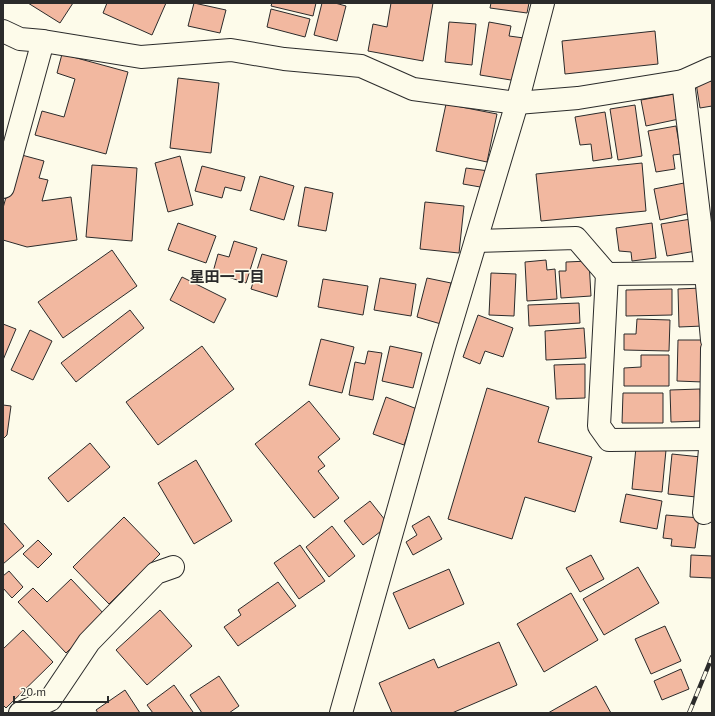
<svg xmlns="http://www.w3.org/2000/svg" width="715" height="716" font-family="'PT Sans','Noto Sans JP',sans-serif">
<style>
.building{fill:#f2b8a0;stroke:#2b2b2b}
.lines{fill:none;stroke-linecap:round;stroke-linejoin:round}
.minor-casing{stroke:#2b2b2b;stroke-width:24}
.minor{stroke:#fdfbea;stroke-width:22}
.rail-casing{stroke:#2b2b2b;stroke-width:4.5}
.rail{stroke:#fdfbea;stroke-width:3;stroke-dasharray:9;stroke-linecap:butt}
.labels{text-anchor:middle;stroke-width:3;stroke-linejoin:round;paint-order:stroke}
.neighbourhood-label{font-size:15px;font-weight:bold;fill:#2b2b2b;stroke:#fdfbea}
</style>
<rect width="100%" height="100%" fill="#fdfbea"/>
<!-- building -->
<g class="building">
<path d="M28,3H73L60,23Z"/>
<path d="M107,3H166L152,35L103,13Z"/>
<path d="M194,3L226,10L220,33L188,26Z"/>
<path d="M272,3H316L313,16L271,6Z"/>
<path d="M322,3H335L346,6L337,41L314,35Z"/>
<path d="M391,3H433L423,61L368,51L373,24L387,27Z"/>
<path d="M491,3H529L527,13L490,8Z"/>
<path d="M271,9L310,19L305,37L267,27Z"/>
<path d="M449,22L476,24L472,65L445,62Z"/>
<path d="M489,22L511,26L509,36L524,38L517,81L480,75Z"/>
<path d="M655,31L658,64L565,74L562,41Z"/>
<path d="M62,54L128,72L106,154L35,135L42,111L64,117L75,79L57,73Z"/>
<path d="M178,78L219,83L211,153L170,148Z"/>
<path d="M712,81V106L700,108L696,83Z"/>
<path d="M674,94L679,119L646,126L641,100Z"/>
<path d="M446,104L497,114L487,162L436,151Z"/>
<path d="M635,105L642,156L618,160L610,109Z"/>
<path d="M605,112L612,158L593,161L591,144L580,145L575,117Z"/>
<path d="M676,126L681,154L673,155L675,169L656,172L648,131Z"/>
<path d="M18,154L44,161L39,178L48,180L42,201L71,197L77,240L27,247L3,240V208Z"/>
<path d="M180,156L193,205L168,212L155,163Z"/>
<path d="M642,163L646,211L541,221L536,174Z"/>
<path d="M92,165L137,168L132,241L86,237Z"/>
<path d="M202,166L245,177L241,191L225,187L222,198L195,191Z"/>
<path d="M466,168L489,171L486,188L463,184Z"/>
<path d="M260,176L294,186L284,220L250,210Z"/>
<path d="M684,183L691,213L660,220L654,189Z"/>
<path d="M305,187L333,193L326,231L298,226Z"/>
<path d="M425,202L464,206L459,253L420,249Z"/>
<path d="M691,219L696,251L667,256L661,224Z"/>
<path d="M178,223L216,236L206,263L168,250Z"/>
<path d="M652,223L656,258L632,261L631,252L619,251L616,228Z"/>
<path d="M234,241L257,248L246,283L213,272L218,254L229,257Z"/>
<path d="M112,250L137,286L63,338L38,302Z"/>
<path d="M262,254L287,261L277,297L251,289Z"/>
<path d="M546,260L547,270L555,269L557,299L527,301L525,262Z"/>
<path d="M589,261L591,296L561,298L559,271H566V262Z"/>
<path d="M491,273L516,274L514,316L489,315Z"/>
<path d="M182,277L226,299L214,323L170,300Z"/>
<path d="M380,278L416,284L411,316L374,310Z"/>
<path d="M427,278L451,283L441,324L417,317Z"/>
<path d="M323,279L368,286L363,315L318,307Z"/>
<path d="M702,288L703,326L679,327L678,289Z"/>
<path d="M672,289V315L626,316V290Z"/>
<path d="M579,303L580,323L529,326L528,305Z"/>
<path d="M130,310L144,328L76,382L61,363Z"/>
<path d="M478,315L513,328L503,357L485,351L480,364L463,357Z"/>
<path d="M637,319L670,320L669,351L624,350V334H636Z"/>
<path d="M3,324L16,329L3,360Z"/>
<path d="M584,328L586,358L546,360L545,331Z"/>
<path d="M30,330L52,341L33,380L11,370Z"/>
<path d="M321,339L354,347L342,393L309,385Z"/>
<path d="M678,340H703V382L677,381Z"/>
<path d="M202,346L234,389L158,445L126,402Z"/>
<path d="M390,346L422,353L413,388L382,381Z"/>
<path d="M368,351L382,353L373,400L349,395L355,362L365,364Z"/>
<path d="M641,355H669V386H624V368L641,367Z"/>
<path d="M585,364V398L556,399L554,365Z"/>
<path d="M487,388L549,407L538,442L592,457L575,512L525,497L512,539L448,519Z"/>
<path d="M700,389L701,421L671,422L670,390Z"/>
<path d="M623,393H663V423H622Z"/>
<path d="M386,397L417,409L404,445L373,434Z"/>
<path d="M309,401L340,439L318,457L325,466L318,471L339,498L314,518L255,444Z"/>
<path d="M3,405L11,406L7,435L3,439Z"/>
<path d="M90,443L110,467L68,502L48,478Z"/>
<path d="M636,447L666,450L662,492L632,489Z"/>
<path d="M672,454L701,457L696,497L668,494Z"/>
<path d="M196,460L232,521L194,544L158,483Z"/>
<path d="M626,494L662,501L657,529L620,522Z"/>
<path d="M370,501L389,525L363,545L344,521Z"/>
<path d="M666,515L699,518L695,548L671,546L672,539L663,538Z"/>
<path d="M429,516L442,539L413,555L406,542L417,535L412,526Z"/>
<path d="M124,517L160,554L109,604L73,567Z"/>
<path d="M3,522L24,546L3,564Z"/>
<path d="M332,526L355,556L329,577L306,547Z"/>
<path d="M38,540L52,554L38,568L23,554Z"/>
<path d="M300,545L325,581L299,599L274,563Z"/>
<path d="M591,555L604,579L580,592L566,568Z"/>
<path d="M691,555L712,556V578L690,577Z"/>
<path d="M638,567L659,603L604,635L583,599Z"/>
<path d="M449,569L464,604L409,629L393,593Z"/>
<path d="M9,571L23,587L12,598L3,588V576Z"/>
<path d="M71,579L105,615L66,653L18,602L33,588L47,602Z"/>
<path d="M278,582L296,606L238,646L224,627L241,615L238,610Z"/>
<path d="M571,593L598,640L544,672L517,624Z"/>
<path d="M160,610L192,646L147,685L116,650Z"/>
<path d="M665,626L681,661L651,674L635,639Z"/>
<path d="M23,630L53,662L6,708L3,705V649Z"/>
<path d="M499,642L517,685L452,713H392L379,683L434,659L438,668Z"/>
<path d="M681,669L689,689L662,700L654,681Z"/>
<path d="M219,676L239,706L229,713H202L190,695Z"/>
<path d="M174,685L193,712L191,713H153L147,705Z"/>
<path d="M596,686L611,713H548Z"/>
<path d="M125,690L140,713H98L96,710Z"/>
</g>
<g class="lines">
<defs>
<g id="minor">
<path d="M3,31L20,39L43,41L141,57L231,50L284,59L361,66L413,89L517,103L578,98L683,81L712,68"/>
<path d="M683,81L706,273L712,340"/>
<path d="M3,187L43,41"/>
<path d="M476,241L576,238L607,274L706,273"/>
<path d="M607,274L599,426L609,440L711,439"/>
<path d="M704,513L711,439L712,349"/>
<path d="M20,713L50,700L89,642L156,573L173,567"/>
<path d="M341,713L445,344L517,103L543,3"/>
</g>
</defs>
<!-- minor casing -->
<use href="#minor" class="minor-casing"/>
<!-- minor -->
<use href="#minor" class="minor"/>
<defs>
<path id="rail" d="M689,713L712,657"/>
</defs>
<!-- rail casing -->
<use href="#rail" class="rail-casing"/>
<!-- rail -->
<use href="#rail" class="rail"/>
</g>
<g class="labels">
<!-- neighbourhood labels -->
<g class="neighbourhood-label">
<text x="227" y="282">星田一丁目</text>
</g>
</g>
<!-- border -->
<rect width="715" height="716" fill="none" stroke="#2b2b2b" stroke-width="8"/>
<!-- scale -->
<path d="M14 696v6h94v-6" fill="none" stroke="#2b2b2b" stroke-width="2"/>
<text x="20" y="696" font-size="12" fill="#2b2b2b" stroke="#fdfbea" stroke-width="3" paint-order="stroke">20 m</text>
</svg>
